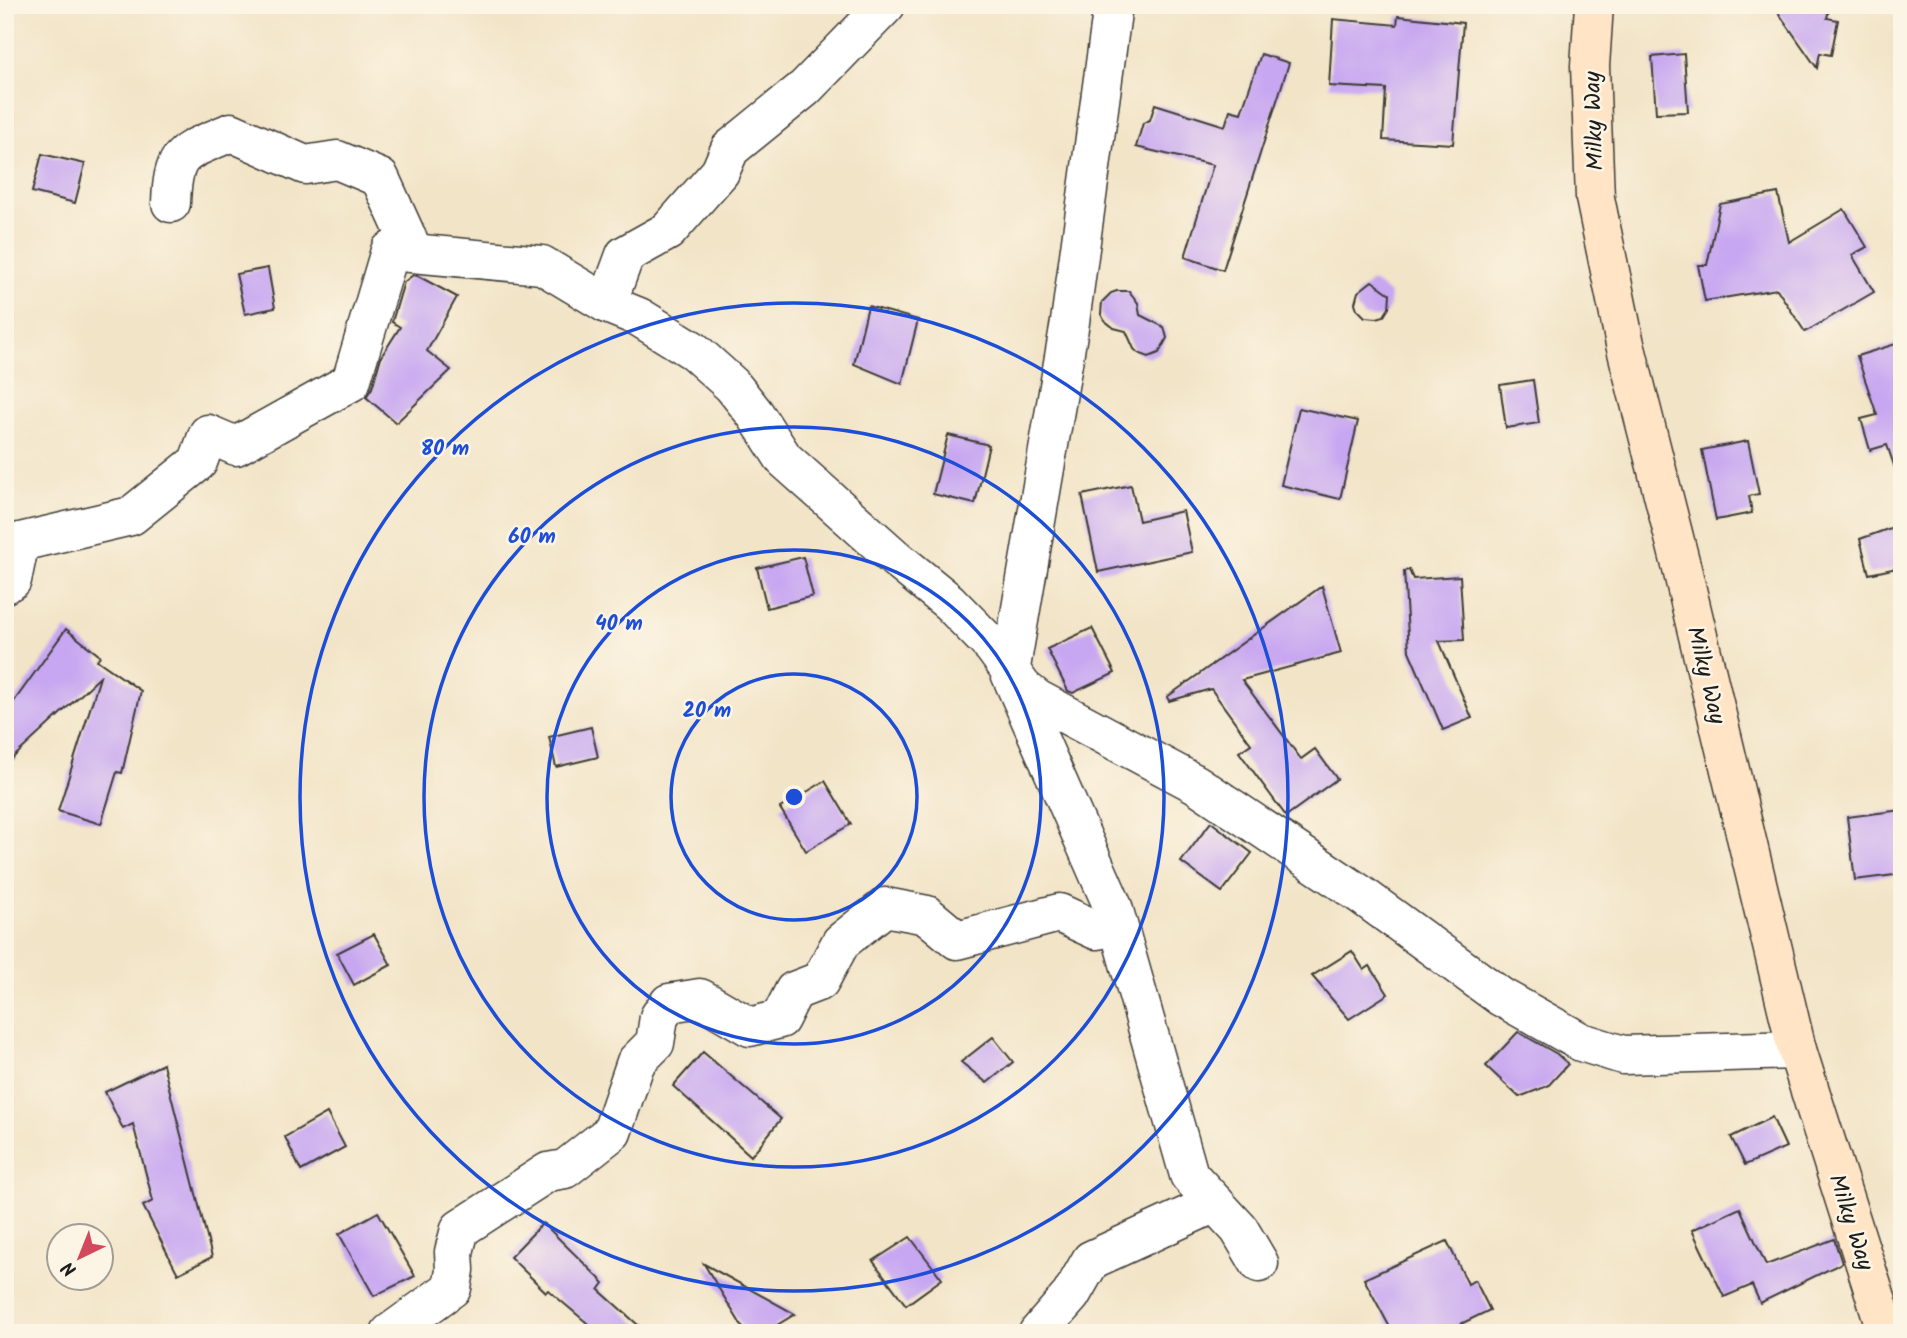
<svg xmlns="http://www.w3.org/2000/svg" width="1907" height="1338" font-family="Kalam,sans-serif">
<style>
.building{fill:#c7a7f1}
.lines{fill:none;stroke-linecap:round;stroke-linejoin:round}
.street-casing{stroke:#3c3a36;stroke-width:41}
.secondary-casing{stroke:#3c3a36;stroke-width:41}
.street{stroke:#fff;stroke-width:38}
.secondary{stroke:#ffe4c6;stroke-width:38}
.ring{fill:none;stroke:#1d4ed8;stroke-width:3.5}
.labels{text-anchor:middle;stroke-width:5;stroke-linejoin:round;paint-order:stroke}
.street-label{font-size:23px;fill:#1c1c1c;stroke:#fcf5e5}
.centre{fill:#1d4ed8;stroke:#fcf5e5;stroke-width:3.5}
.ring-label{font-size:21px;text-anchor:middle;font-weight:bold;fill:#1d4ed8;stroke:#fcf5e5;stroke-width:5;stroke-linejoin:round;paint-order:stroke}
</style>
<rect width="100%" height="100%" fill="#fcf5e5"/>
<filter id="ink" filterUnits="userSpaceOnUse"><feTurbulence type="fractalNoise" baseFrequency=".0143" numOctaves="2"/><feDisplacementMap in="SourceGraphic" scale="14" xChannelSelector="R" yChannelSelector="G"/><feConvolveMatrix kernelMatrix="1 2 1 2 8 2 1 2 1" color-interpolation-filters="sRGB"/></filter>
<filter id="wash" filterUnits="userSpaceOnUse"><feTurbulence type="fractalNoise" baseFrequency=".00686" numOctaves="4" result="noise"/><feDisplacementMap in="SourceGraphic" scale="28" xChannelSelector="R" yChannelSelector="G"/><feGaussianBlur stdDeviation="1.57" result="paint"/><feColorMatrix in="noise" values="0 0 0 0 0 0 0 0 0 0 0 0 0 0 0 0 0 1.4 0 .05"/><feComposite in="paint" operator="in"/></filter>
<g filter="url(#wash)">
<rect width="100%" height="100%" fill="#f2e4c7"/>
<g id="blocks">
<!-- building -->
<g class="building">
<path d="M1773,5H1830L1827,18L1838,20L1831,55L1820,53L1817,68Z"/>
<path d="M1398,16L1463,23L1453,144L1383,140L1386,89L1329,86L1333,19L1397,25Z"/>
<path d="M1261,54L1289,63L1223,270L1185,257L1213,165L1136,147L1143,123L1150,120L1155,104L1225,126L1230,110L1241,113Z"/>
<path d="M1684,54L1688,112L1656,113L1652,57Z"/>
<path d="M42,154L85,164L75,203L32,192Z"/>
<path d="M1778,193L1789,242L1844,209L1867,247L1852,255L1874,292L1805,332L1777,289L1705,301L1698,265H1707L1720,204Z"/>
<path d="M268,268L275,308L245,314L236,274Z"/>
<path d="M413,275L418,276L457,297L427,351L451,370L396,423L366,397L372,388L381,357L400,327L392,322L404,282Z"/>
<path d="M1372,281L1390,294L1389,308L1384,316L1377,318L1365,317L1357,309L1355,303L1358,292Z"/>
<path d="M1117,291H1129L1138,303L1140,315L1164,327L1167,338L1159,353L1149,357L1138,353L1134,349L1126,331L1114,328L1104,320L1101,314L1102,302L1111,293Z"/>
<path d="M868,306L918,320L902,384L854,364Z"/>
<path d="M1902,342V470L1896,471L1887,445L1870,450L1861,419L1877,415L1857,356Z"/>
<path d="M1533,380L1539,423L1506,428L1500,385Z"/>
<path d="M1299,408L1358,421L1340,499L1281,485Z"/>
<path d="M948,435L989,445L975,504L933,494Z"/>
<path d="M1748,441L1759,494L1749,496L1752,513L1716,520L1702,450Z"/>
<path d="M1131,485L1139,521L1183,511L1192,552L1098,572L1082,495Z"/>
<path d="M1902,524V567L1869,574L1860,539Z"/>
<path d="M803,557L813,596L767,608L757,568Z"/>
<path d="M1409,570L1413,579L1460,576L1464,640L1439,641L1472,718L1443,730L1409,651L1404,571Z"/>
<path d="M1322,586L1341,653L1242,680L1301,759L1315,749L1337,779L1286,816L1239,752L1251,744L1211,689L1169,701L1167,697Z"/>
<path d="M1092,628L1115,673L1073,693L1068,691L1047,649Z"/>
<path d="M66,629L100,656L97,660L141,691L122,773L117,772L101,824L58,811L100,677L5,765V714Z"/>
<path d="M591,727L598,757L556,767L549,737Z"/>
<path d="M825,781L851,824L806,851L780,808Z"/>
<path d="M1902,810V874L1855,880L1847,817Z"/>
<path d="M1211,822L1252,853L1222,892L1181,862Z"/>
<path d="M374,934L391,965L354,985L337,953Z"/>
<path d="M1352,951L1364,970L1370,966L1388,994L1349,1019L1312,976Z"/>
<path d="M1518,1032L1557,1054L1568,1064L1548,1086L1519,1097L1486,1066Z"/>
<path d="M993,1037L1013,1062L987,1083L961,1062Z"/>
<path d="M703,1052L781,1119L751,1156L673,1086Z"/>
<path d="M163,1064L212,1257L178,1274L143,1206L153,1201L133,1124L123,1129L105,1092Z"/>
<path d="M327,1113L345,1147L301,1171L285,1137Z"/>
<path d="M1772,1117L1786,1147L1745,1165L1731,1137Z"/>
<path d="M1740,1208L1766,1265L1834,1239L1842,1263L1760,1303L1752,1285L1724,1297L1692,1230Z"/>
<path d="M378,1212L415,1276L374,1296L339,1234Z"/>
<path d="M543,1223L604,1283L599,1290L647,1333H599L548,1290L546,1292L510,1257Z"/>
<path d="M910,1237L942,1279L906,1305L873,1261Z"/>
<path d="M1447,1241L1468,1284L1475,1280L1490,1310L1442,1333H1393L1364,1279Z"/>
<path d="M704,1264L795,1314L764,1333H746Z"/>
</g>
</g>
</g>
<g filter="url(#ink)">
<use href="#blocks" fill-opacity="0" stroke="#3c3a36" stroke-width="2"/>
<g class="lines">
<defs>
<g id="street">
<path d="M1113,5L1070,322L1010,673L1113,907L1189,1175L1239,1229L1259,1263"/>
<path d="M171,203C173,148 185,153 231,132L305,165L337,160L380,178L414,253"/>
<path d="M607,304L625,255L668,231L720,172L730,149L805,88L886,5"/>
<path d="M5,584L12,580L20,542L131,516L198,462L208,434L236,446L351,382L390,251L542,265L607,304L639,317L694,351L732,385L755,414L784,459L895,558L949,602L993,647L1023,688L1037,699L1196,784L1360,894L1501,997L1581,1042L1623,1055L1797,1050"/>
<path d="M390,1333L452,1288L455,1270L454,1252L460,1229L548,1172L565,1169L612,1132L636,1062L655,1043L659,1017L669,1003L700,998L750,1027L780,1019L794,991L820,981L841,942L885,907L927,915L957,940L1059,913L1096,930L1118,926"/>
<path d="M1038,1333L1071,1295L1091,1260L1215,1203"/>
</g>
<path id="secondary" d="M1594,5L1590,66L1595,198L1625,344L1682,569L1797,1050L1887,1333"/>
</defs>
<!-- street casing -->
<use href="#street" class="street-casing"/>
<!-- secondary casing -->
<use href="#secondary" class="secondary-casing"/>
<!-- street -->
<use href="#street" class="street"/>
<!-- secondary -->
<use href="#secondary" class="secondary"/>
</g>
</g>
<!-- distance rings -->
<g class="ring">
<circle cx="794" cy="797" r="123"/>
<circle cx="794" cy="797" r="247"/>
<circle cx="794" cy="797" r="370"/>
<circle cx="794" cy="797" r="494"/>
</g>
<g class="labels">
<!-- street labels -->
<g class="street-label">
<text transform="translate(1593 121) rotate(-92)" y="8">Milky Way</text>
<text transform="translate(1707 675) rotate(76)" y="8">Milky Way</text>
<text transform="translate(1852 1222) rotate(72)" y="8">Milky Way</text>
</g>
</g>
<circle cx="794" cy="797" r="10" class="centre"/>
<g class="ring-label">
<text x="445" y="455">80 m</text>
<text x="532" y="543">60 m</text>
<text x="619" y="630">40 m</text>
<text x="707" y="717">20 m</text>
</g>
<!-- margin -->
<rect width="1907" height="1338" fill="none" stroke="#fcf5e5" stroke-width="28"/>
<!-- north arrow -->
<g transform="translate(80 1257) rotate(223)"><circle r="33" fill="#fcf5e5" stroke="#a29e95" stroke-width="2"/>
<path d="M0-5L12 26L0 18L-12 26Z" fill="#d1495b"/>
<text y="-10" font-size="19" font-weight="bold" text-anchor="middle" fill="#1c1c1c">N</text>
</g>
</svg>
